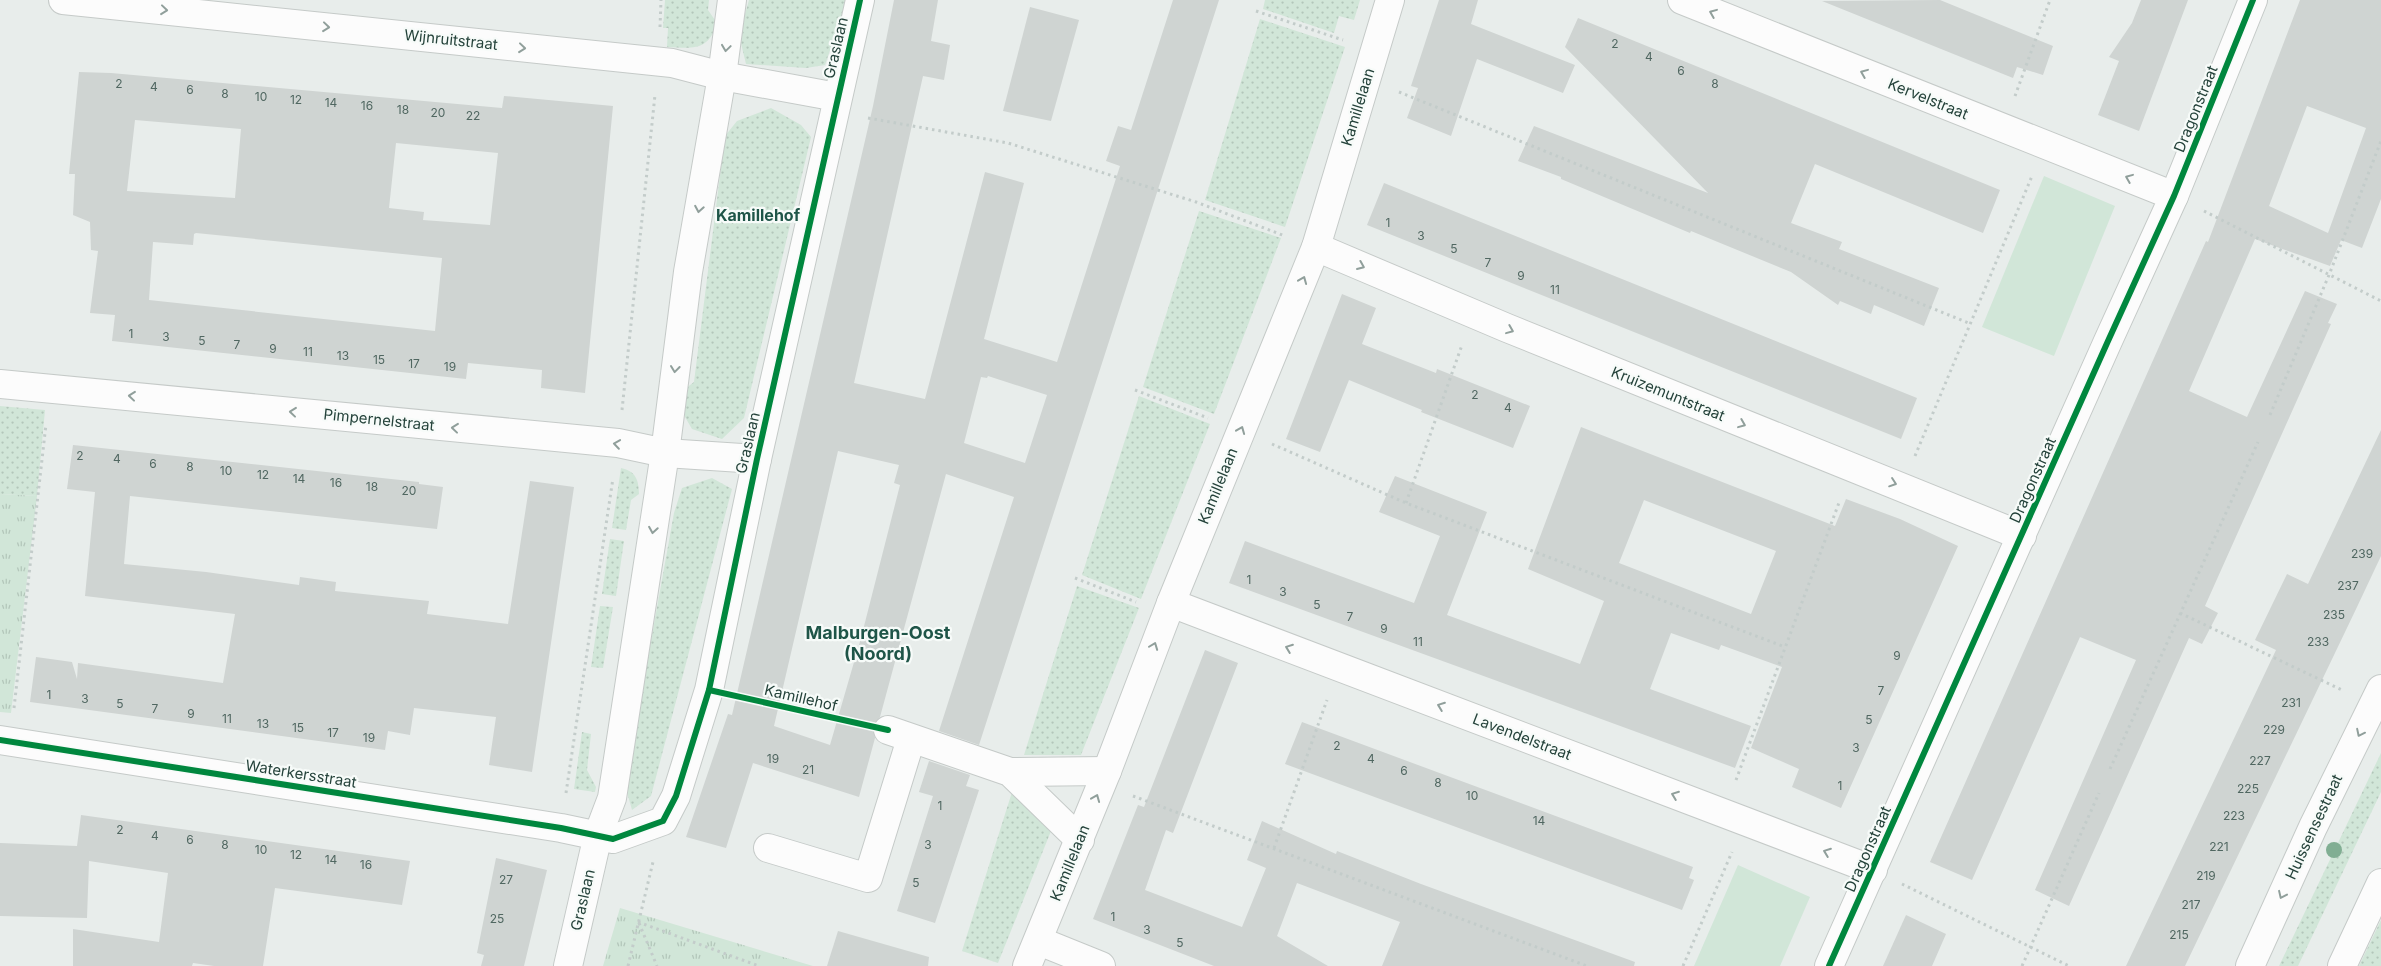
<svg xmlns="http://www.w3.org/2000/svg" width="2381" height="966" font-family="Inter,sans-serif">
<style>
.grass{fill:url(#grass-dots)}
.park{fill:url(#park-tufts)}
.garden{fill:#d1e6d8}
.building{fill:#cfd4d2;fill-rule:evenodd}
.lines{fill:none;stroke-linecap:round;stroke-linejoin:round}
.minor-casing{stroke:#c5cac8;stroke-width:30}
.path{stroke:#c3ccca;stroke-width:3;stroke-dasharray:2.5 4;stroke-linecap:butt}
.minor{stroke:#fcfcfc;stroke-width:28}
.cycleway-casing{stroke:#f7fbf9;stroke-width:9}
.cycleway{stroke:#00873e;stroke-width:6}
.tree{fill:#81ae93}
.oneway{stroke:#909f9b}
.labels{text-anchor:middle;stroke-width:4.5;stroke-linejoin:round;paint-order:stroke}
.number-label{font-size:12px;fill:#506761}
.street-label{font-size:15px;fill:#24423a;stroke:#f7fbf9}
.neighbourhood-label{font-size:16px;font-weight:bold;fill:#1f5548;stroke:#f7fbf9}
.quarter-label{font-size:18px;font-weight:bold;fill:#1f5548;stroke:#f7fbf9}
</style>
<defs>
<pattern id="grass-dots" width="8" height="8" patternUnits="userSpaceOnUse" patternTransform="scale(1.25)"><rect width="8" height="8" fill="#d1e6d8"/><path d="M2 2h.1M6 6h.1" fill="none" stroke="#b3c6ba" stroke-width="1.8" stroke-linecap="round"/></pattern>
<pattern id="park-tufts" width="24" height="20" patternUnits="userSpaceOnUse" patternTransform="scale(1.25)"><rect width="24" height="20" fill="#d1e6d8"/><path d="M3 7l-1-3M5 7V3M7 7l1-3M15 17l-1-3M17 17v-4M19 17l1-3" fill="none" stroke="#b3c6ba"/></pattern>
</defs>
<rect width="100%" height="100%" fill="#e8edeb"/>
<!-- grass -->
<g class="grass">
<path d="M665,0H709L708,10L717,23C708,52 693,48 667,47L668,28H663Z"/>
<path d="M749,0H847L825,65L806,68L746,64L739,35Z"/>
<path d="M1265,0H1360L1354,20L1339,16L1334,33L1263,9Z"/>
<path d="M1260,19L1345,47L1285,227L1205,200Z"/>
<path d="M771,108L801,125L811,137L744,418L722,439L692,429L685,417L681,392L694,382L725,136L737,121Z"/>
<path d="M1199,211L1281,238L1214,414L1143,387Z"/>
<path d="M1139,396L1210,424L1141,599L1082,575Z"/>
<path d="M0,406L45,410L37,496L0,494Z"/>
<path d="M621,468C636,471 639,481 639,494L631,500L626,530L612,528Z"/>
<path d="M712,478L732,489L651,796L632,810L625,785L674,513L682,488Z"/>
<path d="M610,539L624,541L616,596L602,594Z"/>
<path d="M1077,586L1139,608L1081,755H1024Z"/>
<path d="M600,606L613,607L603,668L591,667Z"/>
<path d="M582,732L591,734L587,770L596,787L595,792L574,789Z"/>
<path d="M2381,753V792L2298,966H2279Z"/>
<path d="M1012,792L1053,826L998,963L962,951Z"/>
<path d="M2381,920V966H2359Z"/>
</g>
<!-- park -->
<g class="park">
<path d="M0,494L37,496L11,713L0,712Z"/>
<path d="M620,908L813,966H603Z"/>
</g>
<!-- garden -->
<g class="garden">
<path d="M2044,176L2115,206L2054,356L1982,327Z"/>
<path d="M1738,865L1810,897L1780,966H1694Z"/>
</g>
<!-- building -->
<g class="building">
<path d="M894,0H938L931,41L950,45L944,80L923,76L854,383L925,399L985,172L1024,183L984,339L1057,362L1120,166L1106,161L1118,126L1131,130L1173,0H1219L979,745L939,731L1014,497L946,474L880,717L873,725L875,738L859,797L753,763L726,848L686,837L728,714L732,715L873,106ZM988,376L1047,395L1025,463L964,443L981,377L987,378ZM838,451L899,465L894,483L900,485L861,638L830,745L774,726Z"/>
<path d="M1439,0H1478L1471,24L1575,65L1563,93L1477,59L1451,136L1407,118L1418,88L1411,86Z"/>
<path d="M1940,0L2053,46L2043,75L2017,67L2013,78L1822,1Z"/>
<path d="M2141,0H2188L2139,131L2098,115L2119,61L2109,57L2132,23Z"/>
<path d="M2300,0H2381V199L2362,248L2341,240L2330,266L2255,239L2189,391L2247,417L2305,291L2337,304L2328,323L2331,324L2205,606L2218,613L2202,644L2189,638L2069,906L2035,890L2136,660L2080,637L1972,880L1930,862L2206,241L2208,242ZM2307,106L2366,128L2328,233L2269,206Z"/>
<path d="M1030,7L1079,20L1051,121L1003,111Z"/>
<path d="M1578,18L2000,190L1983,233L1815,164L1791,223L1842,242L1839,249L1939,288L1924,326L1874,305L1871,314L1840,301L1838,305L1791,272L1691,231L1690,233L1561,179V177L1518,161L1534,126L1708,193L1565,47Z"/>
<path d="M79,72L111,73L502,108L504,96L613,106L585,393L541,388L542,370L468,363L466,379L112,341L115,315L90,313L98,251L91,250L90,222L73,215L75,174H69ZM135,120L241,129L235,198L127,191ZM396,143L498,153L490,225L423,220L424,212L389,208ZM196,233L442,258L435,331L149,300L153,242L193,245L194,234Z"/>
<path d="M1384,183L1917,398L1901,439L1367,225Z"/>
<path d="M1342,294L1376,308L1362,344L1436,373L1437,369L1530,406L1513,448L1421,412L1422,410L1349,380L1320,452L1286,439Z"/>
<path d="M1581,427L1835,526L1846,499L1900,519L1958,546L1841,808L1792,787L1799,769L1751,748L1782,667L1721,645L1719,650L1671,633L1650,689L1751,726L1735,768L1229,583L1245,541L1414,603L1440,536L1379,512L1395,476L1487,512L1447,615L1580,664L1604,601L1528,569ZM1644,500L1776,551L1751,614L1619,563Z"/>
<path d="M2381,430V556L2357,607L2185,966H2126L2276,650L2255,640L2287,574L2308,584Z"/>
<path d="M73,445L419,482V484L443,487L437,529L130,496L124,564L206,572L299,585L300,577L336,582L335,591L429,601L427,614L508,624L530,481L574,487L532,772L489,765L496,717L414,708L410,735L388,731L385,750L30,702L36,657L72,662L77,679L78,663L223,683L235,614L85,596L95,492L67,489Z"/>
<path d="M1205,650L1238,663L1173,833L1166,830L1145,890L1242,927L1266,868L1247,860L1262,821L1336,854L1337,851L1421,884L1635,962L1634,966H1382L1400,922L1297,883L1277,936L1328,966H1214L1093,919L1138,805L1144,807Z"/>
<path d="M1302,722L1693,867L1689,878L1694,880L1682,910L1285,764Z"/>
<path d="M929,761L970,775L966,786L979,790L935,923L897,911L933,796L919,792Z"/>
<path d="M81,815L410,861L402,905L275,888L263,966H214L193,963L192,966H73V929L159,942L168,873L89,861L87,918L0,916V843L77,846Z"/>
<path d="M496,858L547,870L524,966H481L484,955L477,953Z"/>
<path d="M1906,915L1946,934L1932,966H1883Z"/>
<path d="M838,931L929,957L928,966H827Z"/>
</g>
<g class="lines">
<defs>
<g id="minor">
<path d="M63,0L672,63L722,76L837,97"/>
<path d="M1682,0L2174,196"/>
<path d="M1316,247L1507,328L2022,536"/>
<path d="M0,384L618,443L665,453L757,459"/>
<path d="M1171,603L1873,870"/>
<path d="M888,730L1010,772L1080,840"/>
<path d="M0,740L561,828L613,839L663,821L676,796L709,690L757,459L860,0"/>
<path d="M1010,772L1107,771"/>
<path d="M768,848L868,878L911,739"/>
<path d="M1039,941L1101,966"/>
<path d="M568,966L598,835L612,798L665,453L688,272L722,76L732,0"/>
<path d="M1027,966L1107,771L1171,603L1316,247L1390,0"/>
<path d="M1829,966L2108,341L2174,196L2253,0"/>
<path d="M2250,966L2313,827L2381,689"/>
<path d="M2342,966L2381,883"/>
</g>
</defs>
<!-- minor casing -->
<use href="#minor" class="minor-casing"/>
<!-- path -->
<g class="path">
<path d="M1256,11L1343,40"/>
<path d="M660,27L661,0"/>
<path d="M1399,92L1971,324"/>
<path d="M2015,96L2050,0"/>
<path d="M868,118L1008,143L1196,202L1285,236"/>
<path d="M2204,211L2381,301"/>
<path d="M1135,390L1208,418"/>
<path d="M622,410L655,95"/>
<path d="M2270,415L2329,275L2381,141"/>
<path d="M1272,444L1406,503L1785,647"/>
<path d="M1915,456L2032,176"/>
<path d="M1406,503L1462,345"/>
<path d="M1075,578L1136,602"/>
<path d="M2180,613L2342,690"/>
<path d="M14,708L46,424"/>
<path d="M2110,769L2258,442"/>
<path d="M1736,780L1840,500"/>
<path d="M566,793L613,478"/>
<path d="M1133,796L1587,966"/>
<path d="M1274,848L1327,700"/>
<path d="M1902,884L2069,966"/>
<path d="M638,922L759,966"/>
<path d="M639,923L657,966"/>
<path d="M628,966L653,862"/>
<path d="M1683,966L1732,852"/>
<path d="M2022,966L2099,793"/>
</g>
<!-- minor -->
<use href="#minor" class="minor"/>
<defs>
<g id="cycleway">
<path d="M709,690L888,730"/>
<path d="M0,740L561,828L613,839L663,821L676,796L709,690L757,459L860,0"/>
<path d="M1829,966L2108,341L2174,196L2253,0"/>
</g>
</defs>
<!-- cycleway casing -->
<use href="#cycleway" class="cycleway-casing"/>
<!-- cycleway -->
<use href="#cycleway" class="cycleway"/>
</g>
<!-- trees -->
<circle class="tree" cx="2334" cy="850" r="8"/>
<!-- one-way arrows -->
<defs><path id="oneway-chevron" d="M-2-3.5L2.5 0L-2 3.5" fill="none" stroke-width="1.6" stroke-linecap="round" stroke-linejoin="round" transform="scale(1.25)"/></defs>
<g class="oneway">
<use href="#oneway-chevron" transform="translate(164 10) rotate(6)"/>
<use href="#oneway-chevron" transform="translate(1713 13) rotate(-158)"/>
<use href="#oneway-chevron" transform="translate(326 27) rotate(6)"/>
<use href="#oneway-chevron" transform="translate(522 48) rotate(6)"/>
<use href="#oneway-chevron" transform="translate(726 48) rotate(98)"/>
<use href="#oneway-chevron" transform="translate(1864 73) rotate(-158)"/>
<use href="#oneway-chevron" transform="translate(2129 178) rotate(-158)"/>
<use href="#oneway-chevron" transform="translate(699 209) rotate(100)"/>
<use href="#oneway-chevron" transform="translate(1361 266) rotate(23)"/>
<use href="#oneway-chevron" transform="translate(1303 280) rotate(-68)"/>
<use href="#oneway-chevron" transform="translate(1510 330) rotate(22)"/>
<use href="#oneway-chevron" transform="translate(675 369) rotate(97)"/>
<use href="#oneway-chevron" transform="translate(132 396) rotate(-174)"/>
<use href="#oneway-chevron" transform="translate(293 412) rotate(-174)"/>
<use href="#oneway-chevron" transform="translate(1742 424) rotate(22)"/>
<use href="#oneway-chevron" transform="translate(455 428) rotate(-174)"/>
<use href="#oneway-chevron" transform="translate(1241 430) rotate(-68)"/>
<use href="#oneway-chevron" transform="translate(617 444) rotate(-172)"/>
<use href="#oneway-chevron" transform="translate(1893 483) rotate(19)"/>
<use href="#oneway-chevron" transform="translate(653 530) rotate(99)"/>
<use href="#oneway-chevron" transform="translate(1154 646) rotate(-69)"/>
<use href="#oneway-chevron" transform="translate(1289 648) rotate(-159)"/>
<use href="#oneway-chevron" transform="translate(1441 706) rotate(-159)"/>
<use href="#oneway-chevron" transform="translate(2360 733) rotate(116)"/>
<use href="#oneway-chevron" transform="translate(1675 795) rotate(-159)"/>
<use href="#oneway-chevron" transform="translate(1096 798) rotate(-68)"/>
<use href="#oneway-chevron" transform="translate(1827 852) rotate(-159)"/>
<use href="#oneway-chevron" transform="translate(2282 895) rotate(115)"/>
</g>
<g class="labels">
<!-- number labels -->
<g class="number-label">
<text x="1615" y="48">2</text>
<text x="1649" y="61">4</text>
<text x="1681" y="75">6</text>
<text x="119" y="88">2</text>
<text x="1715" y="88">8</text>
<text x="154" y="91">4</text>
<text x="190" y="94">6</text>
<text x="225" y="98">8</text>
<text x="261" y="101">10</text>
<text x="296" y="104">12</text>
<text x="331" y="107">14</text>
<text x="367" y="110">16</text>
<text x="403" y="114">18</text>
<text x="438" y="117">20</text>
<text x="473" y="120">22</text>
<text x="1388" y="227">1</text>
<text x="1421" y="240">3</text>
<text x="1454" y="253">5</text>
<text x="1488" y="267">7</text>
<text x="1521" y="280">9</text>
<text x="1555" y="294">11</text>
<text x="131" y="338">1</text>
<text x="166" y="341">3</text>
<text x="202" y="345">5</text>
<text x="237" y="349">7</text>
<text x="273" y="353">9</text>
<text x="308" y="356">11</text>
<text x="343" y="360">13</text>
<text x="379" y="364">15</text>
<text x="414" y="368">17</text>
<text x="450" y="371">19</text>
<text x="1475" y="399">2</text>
<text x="1508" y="412">4</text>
<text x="80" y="460">2</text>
<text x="117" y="463">4</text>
<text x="153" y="468">6</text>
<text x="190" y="471">8</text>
<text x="226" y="475">10</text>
<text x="263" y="479">12</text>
<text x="299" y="483">14</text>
<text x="336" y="487">16</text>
<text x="372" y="491">18</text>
<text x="409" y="495">20</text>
<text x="2362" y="558">239</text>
<text x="1249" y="584">1</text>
<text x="2348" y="590">237</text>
<text x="1283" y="596">3</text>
<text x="1317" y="609">5</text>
<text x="2334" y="619">235</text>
<text x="1350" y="621">7</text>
<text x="1384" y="633">9</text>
<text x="1418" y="646">11</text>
<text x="2318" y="646">233</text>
<text x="1897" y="660">9</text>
<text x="1881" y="695">7</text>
<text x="49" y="699">1</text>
<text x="85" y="703">3</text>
<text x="2291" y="707">231</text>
<text x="120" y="708">5</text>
<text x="155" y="713">7</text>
<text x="191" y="718">9</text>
<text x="227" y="723">11</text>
<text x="1869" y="724">5</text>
<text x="263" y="728">13</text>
<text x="298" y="732">15</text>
<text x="2274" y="734">229</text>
<text x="333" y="737">17</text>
<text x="369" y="742">19</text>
<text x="1337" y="750">2</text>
<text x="1856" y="752">3</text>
<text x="773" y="763">19</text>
<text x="1371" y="763">4</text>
<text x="2260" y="765">227</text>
<text x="808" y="774">21</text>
<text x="1404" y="775">6</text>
<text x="1438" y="787">8</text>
<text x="1840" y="790">1</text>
<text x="2248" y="793">225</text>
<text x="1472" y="800">10</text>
<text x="940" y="810">1</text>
<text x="2234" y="820">223</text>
<text x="1539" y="825">14</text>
<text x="120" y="834">2</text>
<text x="155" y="840">4</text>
<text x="190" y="844">6</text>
<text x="225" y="849">8</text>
<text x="928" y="849">3</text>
<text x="2219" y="851">221</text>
<text x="261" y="854">10</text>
<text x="296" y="859">12</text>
<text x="331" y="864">14</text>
<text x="366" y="869">16</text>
<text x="2206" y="880">219</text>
<text x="506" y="884">27</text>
<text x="916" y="887">5</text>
<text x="2191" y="909">217</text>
<text x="1113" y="921">1</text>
<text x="497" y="923">25</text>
<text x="1147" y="934">3</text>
<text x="2179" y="939">215</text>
<text x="1180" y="947">5</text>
</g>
<!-- street labels -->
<g class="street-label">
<text transform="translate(451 40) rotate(6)" y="5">Wijnruitstraat</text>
<text transform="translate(836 48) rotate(-77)" y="5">Graslaan</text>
<text transform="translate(1928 99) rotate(22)" y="5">Kervelstraat</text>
<text transform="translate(1358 107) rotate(-73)" y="5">Kamillelaan</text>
<text transform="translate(2196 109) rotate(-68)" y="5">Dragonstraat</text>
<text transform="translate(1668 394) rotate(22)" y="5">Kruizemuntstraat</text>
<text transform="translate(379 420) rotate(6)" y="5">Pimpernelstraat</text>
<text transform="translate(748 443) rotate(-77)" y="5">Graslaan</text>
<text transform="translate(2033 480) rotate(-66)" y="5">Dragonstraat</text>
<text transform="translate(1218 486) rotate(-68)" y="5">Kamillelaan</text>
<text transform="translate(801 698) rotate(13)" y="5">Kamillehof</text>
<text transform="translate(1522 737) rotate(21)" y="5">Lavendelstraat</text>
<text transform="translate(301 774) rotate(9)" y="5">Waterkersstraat</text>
<text transform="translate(2314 827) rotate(-65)" y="5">Huissensestraat</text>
<text transform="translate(1868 849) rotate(-66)" y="5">Dragonstraat</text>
<text transform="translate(1070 863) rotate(-68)" y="5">Kamillelaan</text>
<text transform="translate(583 900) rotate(-77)" y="5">Graslaan</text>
</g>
<!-- neighbourhood labels -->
<g class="neighbourhood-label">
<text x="758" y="221">Kamillehof</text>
</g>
<!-- quarter labels -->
<g class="quarter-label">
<text x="878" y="639">Malburgen-Oost<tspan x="878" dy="21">(Noord)</tspan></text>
</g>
</g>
</svg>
